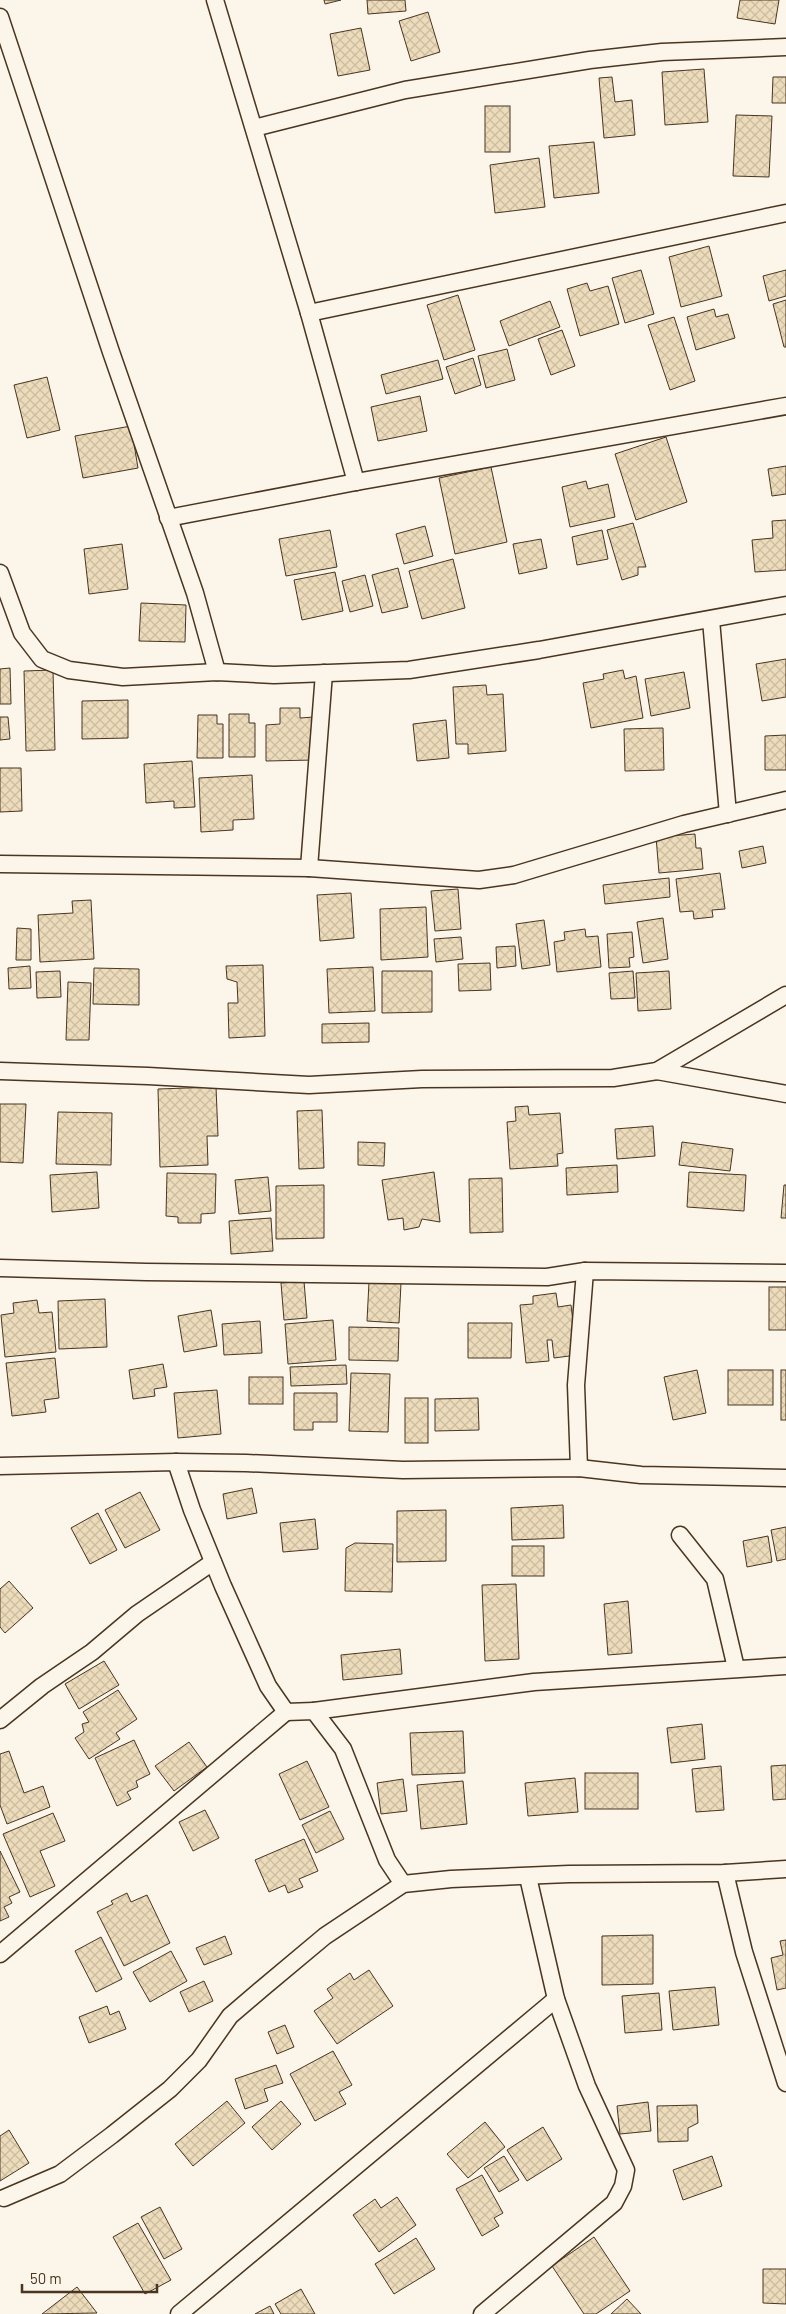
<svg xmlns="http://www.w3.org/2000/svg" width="786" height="2314" font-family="Barlow,sans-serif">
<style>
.building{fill:url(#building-cross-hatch);stroke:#4a3520}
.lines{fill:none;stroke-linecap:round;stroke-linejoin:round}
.street-casing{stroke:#4a3520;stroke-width:19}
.street{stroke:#fbf6e9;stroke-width:16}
</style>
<defs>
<pattern id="building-cross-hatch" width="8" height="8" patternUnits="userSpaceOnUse" patternTransform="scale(1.25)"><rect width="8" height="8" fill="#ecdcbc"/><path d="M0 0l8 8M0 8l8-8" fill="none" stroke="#ccbda1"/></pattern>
</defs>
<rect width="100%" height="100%" fill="#fbf6e9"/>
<!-- building -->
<g class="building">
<path d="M324,0H341L325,4Z"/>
<path d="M367,0H405L406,11L368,14Z"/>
<path d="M740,0H779L775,24L737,18Z"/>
<path d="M428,12L440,52L411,61L399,21Z"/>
<path d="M361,28L370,70L338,76L330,34Z"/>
<path d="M704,69L708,122L665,125L662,72Z"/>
<path d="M612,77L615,102L632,100L635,135L604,138L599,78Z"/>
<path d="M773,77H786V103H772Z"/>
<rect x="485" y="106" width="25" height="46"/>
<path d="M736,115L772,116L769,177L733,176Z"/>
<path d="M594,142L599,193L554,198L549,146Z"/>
<path d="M539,158L545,207L495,213L490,165Z"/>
<path d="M709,246L722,296L681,307L669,257Z"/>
<path d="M641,270L654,314L625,323L612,278Z"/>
<path d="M786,270V296L769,301L763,276Z"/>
<path d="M587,283L590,291L608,286L619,324L580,336L567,289Z"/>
<path d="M458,295L475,350L444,360L427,305Z"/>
<path d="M786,300V347H784L773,304Z"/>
<path d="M550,301L560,327L509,346L500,321Z"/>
<path d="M714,309L716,317L728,314L735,338L696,350L687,317Z"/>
<path d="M674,317L695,381L670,390L648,325Z"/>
<path d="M562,330L575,366L551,375L538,339Z"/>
<path d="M507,349L515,380L486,388L478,356Z"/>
<path d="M473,358L481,385L455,394L446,367Z"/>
<path d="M438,360L443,379L386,394L381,375Z"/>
<path d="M47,377L60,430L27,438L14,385Z"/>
<path d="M420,396L427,431L378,441L371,407Z"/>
<path d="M131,426L138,468L83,478L75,436Z"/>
<path d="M666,437L687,502L636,520L615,454Z"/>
<path d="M786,466V494L772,496L768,469Z"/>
<path d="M491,467L507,542L455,554L439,478Z"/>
<path d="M586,481L588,489L608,484L615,517L570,527L562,487Z"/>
<path d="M786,520V570L755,572L752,540L773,538L772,521Z"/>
<path d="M633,523L646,567H638V575L622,580L607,530Z"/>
<path d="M425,526L433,556L404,564L396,534Z"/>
<path d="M330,530L337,567L286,576L279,539Z"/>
<path d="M602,530L608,559L577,565L572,537Z"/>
<path d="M541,539L547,568L519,574L513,544Z"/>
<path d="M122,544L128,589L89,594L84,549Z"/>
<path d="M453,559L465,608L422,619L409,571Z"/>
<path d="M398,568L408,607L382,613L372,575Z"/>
<path d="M335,572L343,611L302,620L294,580Z"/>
<path d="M365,575L373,606L350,612L342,581Z"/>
<path d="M141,603L186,605L185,642L139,641Z"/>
<path d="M786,659V697L762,701L756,664Z"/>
<path d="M10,668L11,704H0V669Z"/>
<path d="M53,670L55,750L26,751L24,671Z"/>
<path d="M623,670L625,679L636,676L643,718L591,728L583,683L604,679L603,674Z"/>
<path d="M684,672L690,708L651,716L645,679Z"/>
<path d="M486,685L487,695L503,694L506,751L468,754V744H456L453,687Z"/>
<path d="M128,700V738L82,739V701Z"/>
<path d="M280,708H300V718L314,717V760L266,761V725L280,724Z"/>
<path d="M229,714H249V723H255V757H229Z"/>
<path d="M198,715H217V724H223V758H197Z"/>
<path d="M0,717H8L10,739L0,740Z"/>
<path d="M446,720L449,758L417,761L413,724Z"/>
<path d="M663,728L664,770L625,771L624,729Z"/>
<path d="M786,735V770H765V736Z"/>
<path d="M192,761L195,807L174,808V801L146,803L144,764Z"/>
<path d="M0,768H21L22,811L0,812Z"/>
<path d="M252,775L254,819L233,820V830L201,832L199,778Z"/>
<path d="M695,834L696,848H701L703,869L659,873L656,837Z"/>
<path d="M763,846L766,863L742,868L739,851Z"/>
<path d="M720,873L725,909L712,910L713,917L694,919L693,911L680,912L676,879Z"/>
<path d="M669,878L670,897L605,904L603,885Z"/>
<path d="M458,889L461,929L435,931L431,891Z"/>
<path d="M351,893L354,938L320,941L317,895Z"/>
<path d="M91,900L94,959L40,962L38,915L73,913L72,901Z"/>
<path d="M426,907L428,957L381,960L380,909Z"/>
<path d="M663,918L668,959L643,963L637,922Z"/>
<path d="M544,920L550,965L522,969L516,924Z"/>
<path d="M17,928L31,929V960H16Z"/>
<path d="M585,929L586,937L598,936L601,967L557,972L554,942L565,940L564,932Z"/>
<path d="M632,932L634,957L629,958L630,967L609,968L607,934Z"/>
<path d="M461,937L463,959L436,962L434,939Z"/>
<path d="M515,946L516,966L497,968L496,947Z"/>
<path d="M490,963L491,990L459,991L458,964Z"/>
<path d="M263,965L265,1036L229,1038L228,1003H238L237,982L227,979L226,966Z"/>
<path d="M30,966L31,988L9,989L8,968Z"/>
<path d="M373,967L375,1011L329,1013L327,969Z"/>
<path d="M94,968L139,969V1005L93,1004Z"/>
<path d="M60,971L61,997L37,998L36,972Z"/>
<path d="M382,971H432V1012L382,1013Z"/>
<path d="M633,971L635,998L611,999L609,973Z"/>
<path d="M669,971L671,1009L638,1011L636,973Z"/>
<path d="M68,982L91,983L89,1040H66Z"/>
<path d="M369,1023V1042L322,1043V1024Z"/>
<path d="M216,1087L218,1136H207L208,1165L160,1167L158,1089Z"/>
<path d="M0,1104H26L23,1163L0,1162Z"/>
<path d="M528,1106L529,1115L560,1113L563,1153L557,1154L558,1166L510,1169L507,1122L516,1121L515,1107Z"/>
<path d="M322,1110L324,1168L299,1169L297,1111Z"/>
<path d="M58,1112L112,1113L111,1165L56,1164Z"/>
<path d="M653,1126L655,1156L617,1159L615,1129Z"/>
<path d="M358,1142L385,1143L384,1166L358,1165Z"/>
<path d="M682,1142L733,1149L730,1171L679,1165Z"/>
<path d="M617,1165L618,1192L567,1195L566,1168Z"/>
<path d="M97,1172L99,1208L52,1212L50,1175Z"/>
<path d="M434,1172L440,1222L422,1219L419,1227L404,1230L403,1218L388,1220L382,1180Z"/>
<path d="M689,1172L746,1175L744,1211L687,1207Z"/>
<path d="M167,1173L216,1174L215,1213L201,1214V1223H178V1217L166,1216Z"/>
<path d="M268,1177L271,1211L239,1214L235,1180Z"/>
<path d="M502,1178L503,1232L470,1233L469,1179Z"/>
<path d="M324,1185V1238L276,1239V1186Z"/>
<path d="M784,1185H786V1218H781Z"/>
<path d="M271,1218L273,1251L231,1254L229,1221Z"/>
<path d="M304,1281L307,1318L284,1320L281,1283Z"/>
<path d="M369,1282L401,1283L399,1323L367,1321Z"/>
<rect x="769" y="1287" width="17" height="43"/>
<path d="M556,1293L558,1307L571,1305L577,1355L554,1358L552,1340H547L549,1361L526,1363L520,1305L533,1304V1296Z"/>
<path d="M105,1299L107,1347L59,1349L58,1301Z"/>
<path d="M37,1300L39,1313L52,1312L56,1352L5,1357L1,1315L14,1313L13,1303Z"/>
<path d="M211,1310L217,1346L184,1352L178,1316Z"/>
<path d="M333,1320L336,1360L288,1364L285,1324Z"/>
<path d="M260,1321L262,1353L224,1355L222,1324Z"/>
<path d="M468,1323H512L511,1358H468Z"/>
<path d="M349,1327L399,1328L398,1361L349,1360Z"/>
<path d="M55,1358L59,1398L44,1400L46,1412L12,1416L6,1363Z"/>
<path d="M163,1364L167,1387L154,1389L155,1396L133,1399L129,1370Z"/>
<path d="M346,1365L347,1384L291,1386L290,1367Z"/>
<path d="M697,1370L706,1413L673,1420L664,1377Z"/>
<rect x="728" y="1370" width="45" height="35"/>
<rect x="781" y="1370" width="5" height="50"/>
<path d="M351,1373L390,1374L388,1432L349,1431Z"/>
<rect x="249" y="1377" width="34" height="27"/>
<path d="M217,1390L221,1434L178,1438L174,1393Z"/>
<path d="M294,1393H337V1422H313V1430H294Z"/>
<rect x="405" y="1398" width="23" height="45"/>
<path d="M478,1398L479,1430L435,1431V1399Z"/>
<path d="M252,1488L257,1513L227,1519L223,1494Z"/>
<path d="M140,1492L160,1530L125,1548L105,1510Z"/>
<path d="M563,1505L564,1538L512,1540L511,1508Z"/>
<path d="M446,1510V1561L397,1562V1511Z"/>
<path d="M98,1513L117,1550L90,1564L71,1528Z"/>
<path d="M315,1519L318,1549L283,1552L280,1523Z"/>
<path d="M786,1527V1559L777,1561L771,1530Z"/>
<path d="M768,1536L772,1562L747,1567L743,1541Z"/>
<path d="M355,1543L393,1544L392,1592L345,1591L346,1548Z"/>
<rect x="512" y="1546" width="32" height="30"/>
<path d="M9,1581L33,1608L5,1633L0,1627V1589Z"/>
<path d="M516,1584L519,1659L485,1661L482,1585Z"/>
<path d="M628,1601L632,1653L608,1655L604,1604Z"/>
<path d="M400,1649L402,1674L343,1680L341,1655Z"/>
<path d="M104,1661L119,1685L79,1709L65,1684Z"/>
<path d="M118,1690L137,1719L116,1733L120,1739L89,1759L75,1738L84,1732L82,1724L89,1722L83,1712Z"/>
<path d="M702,1724L705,1759L671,1763L667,1728Z"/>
<path d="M463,1731L465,1773L412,1775L410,1733Z"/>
<path d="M134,1740L150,1774L136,1781L138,1787L127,1792L131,1799L117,1806L95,1758Z"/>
<path d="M189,1742L207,1767L174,1791L155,1766Z"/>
<path d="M9,1751L24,1793L43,1786L50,1807L7,1824L0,1805V1754Z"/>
<path d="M307,1761L329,1807L300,1820L279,1774Z"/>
<path d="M786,1765V1799L773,1800L771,1766Z"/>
<path d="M721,1766L724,1810L696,1812L692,1769Z"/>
<rect x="585" y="1773" width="53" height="36"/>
<path d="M575,1778L578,1812L528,1816L525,1783Z"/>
<path d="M403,1779L407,1811L381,1814L377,1783Z"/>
<path d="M463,1781L467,1824L421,1829L417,1785Z"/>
<path d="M205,1810L219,1838L193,1851L179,1822Z"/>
<path d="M330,1811L344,1839L316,1853L302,1825Z"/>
<path d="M53,1813L65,1841L40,1851L55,1886L30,1897L3,1834Z"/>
<path d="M304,1839L318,1871L299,1879L303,1887L288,1893L285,1885L269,1892L255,1860Z"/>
<path d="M0,1851L20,1892L9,1897L12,1903L4,1907L9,1917L0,1921Z"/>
<path d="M127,1893L131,1902L147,1895L170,1943L124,1966L97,1912L113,1904L111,1901Z"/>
<path d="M653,1935V1984L602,1985V1936Z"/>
<path d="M225,1936L232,1954L204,1965L196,1948Z"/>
<path d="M101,1937L122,1979L96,1992L75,1951Z"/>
<path d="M786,1940V1988L777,1990L771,1958L783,1955L780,1941Z"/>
<path d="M171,1951L187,1981L150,2002L133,1972Z"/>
<path d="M369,1970L393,2006L337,2044L314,2011L333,1998L327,1989L350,1973L354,1980Z"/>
<path d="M204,1981L213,2001L189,2012L180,1992Z"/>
<path d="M715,1987L719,2025L673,2030L669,1991Z"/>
<path d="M659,1993L662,2030L625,2033L622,1996Z"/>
<path d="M107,2006L110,2015L119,2011L126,2029L89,2043L79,2017Z"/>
<path d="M285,2025L294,2047L277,2054L268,2032Z"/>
<path d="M333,2051L352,2085L339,2092L346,2104L315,2121L290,2074Z"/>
<path d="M276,2065L283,2083L264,2089L268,2101L245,2109L235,2079Z"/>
<path d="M227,2101L245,2123L193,2166L175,2144Z"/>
<path d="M281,2101L301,2124L272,2150L252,2127Z"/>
<path d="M648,2102L651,2131L620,2134L617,2106Z"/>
<path d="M697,2105L698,2123L688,2128V2141L658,2142L657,2106Z"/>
<path d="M485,2122L505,2147L468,2178L447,2154Z"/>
<path d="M543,2127L562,2159L527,2181L507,2150Z"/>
<path d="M9,2130L29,2163L0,2181V2136Z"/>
<path d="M504,2156L519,2180L499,2192L484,2168Z"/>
<path d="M712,2156L722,2186L683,2200L673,2170Z"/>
<path d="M482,2175L503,2213L494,2218L499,2226L482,2236L456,2189Z"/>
<path d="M397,2197L416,2225L379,2252L353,2215L375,2199L381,2208Z"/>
<path d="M160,2207L182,2249L164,2259L141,2217Z"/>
<path d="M138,2223L171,2280L145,2294L113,2237Z"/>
<path d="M594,2237L630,2291L596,2314H584L552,2266Z"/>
<path d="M416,2238L435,2269L394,2294L375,2264Z"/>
<path d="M763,2269H786V2304L763,2303Z"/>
<path d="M77,2287L97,2313L42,2314Z"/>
<path d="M301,2289L315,2314H281L275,2304Z"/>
<path d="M627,2299L641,2314H611Z"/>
<path d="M270,2306L274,2314H255Z"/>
</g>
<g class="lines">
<defs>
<g id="street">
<path d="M215,0L309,313L356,482"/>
<path d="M0,17L111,352L195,593L217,672"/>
<path d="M254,128L405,90L590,60L662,52L786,47"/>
<path d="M309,313L786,213"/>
<path d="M168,518L356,482L786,406"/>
<path d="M0,573L22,633L42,659L69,670L123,677L217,672L274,675L409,670L539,650L786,605"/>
<path d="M711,620L728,814"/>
<path d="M0,864L309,868L479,880L514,875L684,824L786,800"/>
<path d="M309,868L324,673"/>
<path d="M0,1071L148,1076L309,1085L422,1079L613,1078L657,1071L786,995"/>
<path d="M657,1071L786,1094"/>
<path d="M0,1268L146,1272L547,1277L585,1271L786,1273"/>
<path d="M176,1462L192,1510L223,1586L268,1686L286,1712L314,1711L343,1749L387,1860L403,1884"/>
<path d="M0,1466L176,1462L246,1463L403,1470L579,1468L641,1475L786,1478"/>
<path d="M579,1468L576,1385L585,1271"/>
<path d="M680,1535L715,1579L736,1668"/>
<path d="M314,1711L534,1682L786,1666"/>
<path d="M0,1720L42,1686L92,1652L137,1614L213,1562"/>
<path d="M725,1873L744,1952L786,2083"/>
<path d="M0,1954L286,1712"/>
<path d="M4,2198L60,2174L112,2135L170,2089L199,2060L230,2016L264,1987L325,1936L403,1884L451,1879L569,1874L725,1873L786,1869"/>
<path d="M179,2314L556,1999"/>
<path d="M482,2314L614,2203L623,2186L626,2170L587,2086L556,1999L528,1877"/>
</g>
</defs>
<!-- street casing -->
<use href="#street" class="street-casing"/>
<!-- street -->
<use href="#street" class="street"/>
</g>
<!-- scale -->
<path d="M22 2284v8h135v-8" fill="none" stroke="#4a3520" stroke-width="2.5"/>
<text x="30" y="2284" font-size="15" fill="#4a3520" stroke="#fbf6e9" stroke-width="4" paint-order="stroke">50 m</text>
</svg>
